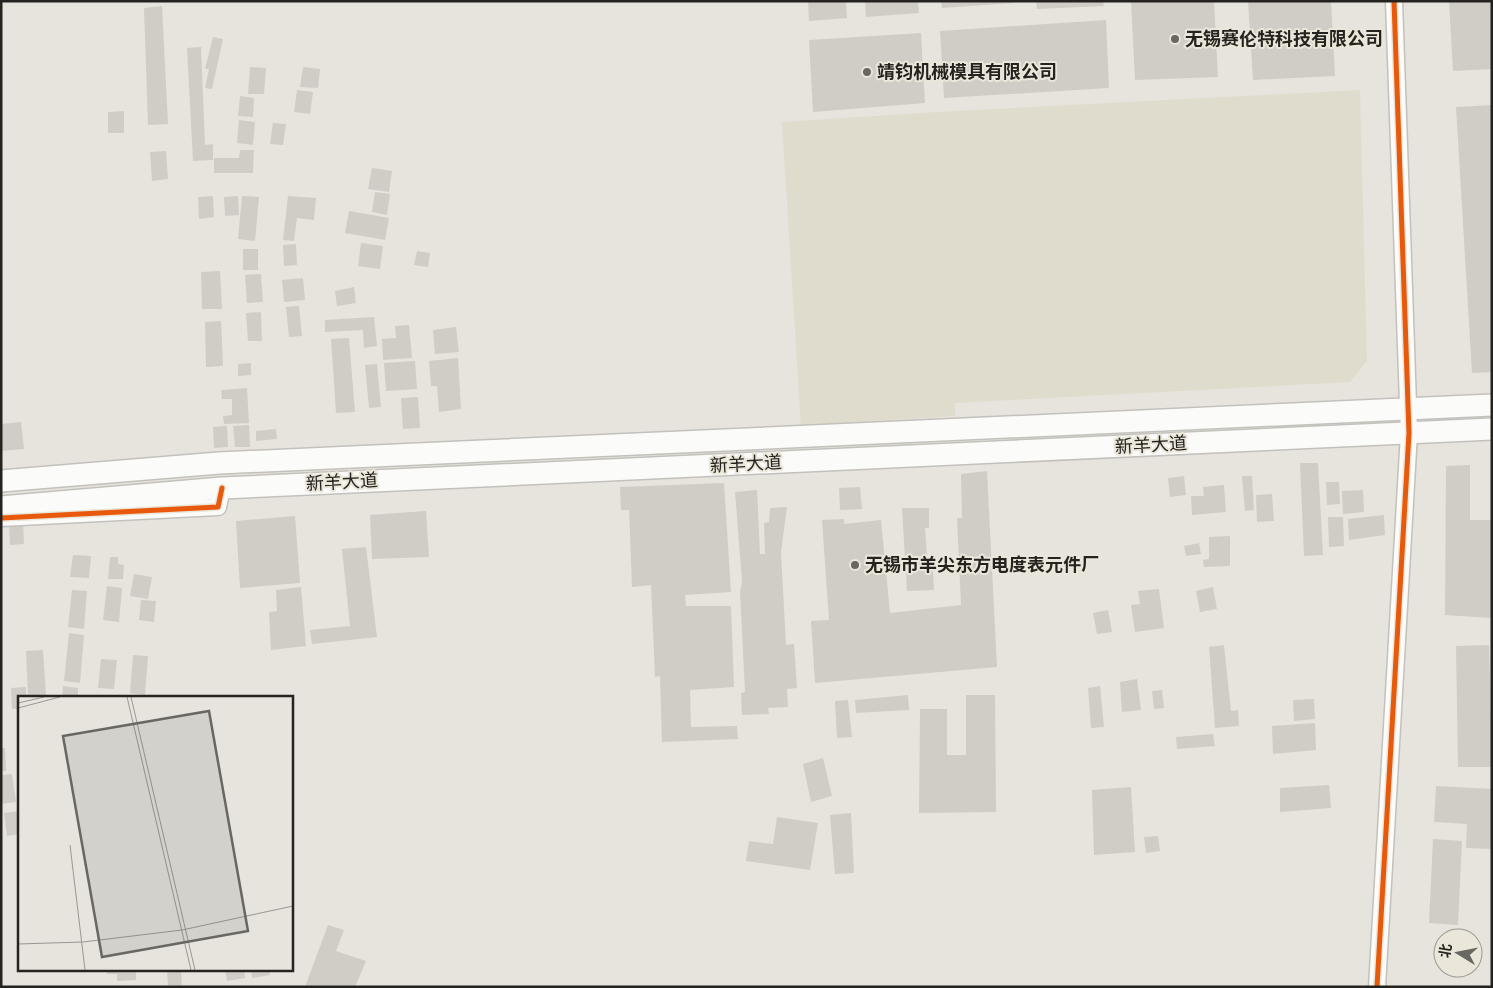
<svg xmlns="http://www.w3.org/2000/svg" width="1493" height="988" font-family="Jost,'Noto Sans SC',sans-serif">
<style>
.built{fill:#e0dccd}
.building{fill:#d0cdc7}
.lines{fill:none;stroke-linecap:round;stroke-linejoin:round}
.minor-casing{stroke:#c3c1bc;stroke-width:19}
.major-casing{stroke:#c3c1bc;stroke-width:24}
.minor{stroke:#fbfbfa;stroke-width:16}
.major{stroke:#fbfbfa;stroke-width:21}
.cycleway-casing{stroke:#eae6d9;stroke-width:8}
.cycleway{stroke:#e8590c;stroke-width:5}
.poi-dot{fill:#696762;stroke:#eae6d9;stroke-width:2}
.labels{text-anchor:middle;stroke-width:4;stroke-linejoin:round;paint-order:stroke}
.poi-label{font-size:18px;font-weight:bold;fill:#25231f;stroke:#eae6d9;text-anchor:start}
.street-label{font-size:18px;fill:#25231f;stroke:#eae6d9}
.inset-road{fill:none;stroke:#999791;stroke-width:1}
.view{fill:#696762;fill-opacity:0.15;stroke:#696762;stroke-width:2.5}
.inset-edge{fill:none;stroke:#25231f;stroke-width:2.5}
</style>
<rect width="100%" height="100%" fill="#e6e4dd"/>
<!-- built -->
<path class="built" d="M1360,90L1367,361L1350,382L955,403V416L801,426L782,122L936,112Z"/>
<!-- building -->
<g class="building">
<path d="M808,1H846L847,18L809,21Z"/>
<path d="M865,1H918L919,13L866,17Z"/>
<path d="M941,1H1013V3L942,8Z"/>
<path d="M1036,1H1103L1104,6L1037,9Z"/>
<path d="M1131,1H1214L1218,77L1135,80Z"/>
<path d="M1248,1H1331L1335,76L1253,80Z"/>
<path d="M1449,1H1492V69L1453,71Z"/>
<path d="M162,6L168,124L148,125L144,8Z"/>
<path d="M1106,20L1109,88L944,98L940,31Z"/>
<path d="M921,33L925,103L813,112L809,40Z"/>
<path d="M213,37L223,39L212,89L205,88L209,69H205Z"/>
<path d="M201,47L205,145L213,144V160L193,161L187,48Z"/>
<path d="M250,67L266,68L264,94H248Z"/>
<path d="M303,67L320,69L318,88L300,87Z"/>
<path d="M297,90L313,92L310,114L294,112Z"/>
<path d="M240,96L254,98L253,117L238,116Z"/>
<path d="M1492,105V372L1472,373L1456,107Z"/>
<path d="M124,111V133H108V112Z"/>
<path d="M239,120L255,122L253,145L237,143Z"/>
<path d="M273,123L286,124L283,145L270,144Z"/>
<path d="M240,150H254L253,173H214V158H239Z"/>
<path d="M166,151L168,179L152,181L150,152Z"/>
<path d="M372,168L392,171L389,192L368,189Z"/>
<path d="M375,192L390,194L387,215L372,212Z"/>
<path d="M213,196L214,217L199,219L198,197Z"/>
<path d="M238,196L239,215L225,216L224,197Z"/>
<path d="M242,196L259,197L255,241L238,239Z"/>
<path d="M288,196L316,198L314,220L297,218L294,241L283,240Z"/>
<path d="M349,211L389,218L385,240L345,233Z"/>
<path d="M361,243L383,246L380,269L358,266Z"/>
<path d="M296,244L297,265L284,266L283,245Z"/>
<rect x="243" y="249" width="15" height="21"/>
<path d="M417,251L430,253L428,267L414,265Z"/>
<path d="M220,271L222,309H202L201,272Z"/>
<path d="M261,274L263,302L247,303L245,275Z"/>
<path d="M303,278L305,300L284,302L282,280Z"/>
<path d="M354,287L356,303L337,306L335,291Z"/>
<path d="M299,306L302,336L289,337L286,307Z"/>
<path d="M261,312L262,341H248L246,313Z"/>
<path d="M374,317L377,346L364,348L363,330L325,332V320Z"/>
<path d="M221,321L223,366L206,367L205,322Z"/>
<path d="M409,325L412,358L383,360L382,339L396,338L395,326Z"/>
<path d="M456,327L459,352L435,354L433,330Z"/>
<path d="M349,338L355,412L336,413L331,339Z"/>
<path d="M458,358L461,409L439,412L437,386H431L429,361Z"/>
<path d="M415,361L417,389L386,391L384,363Z"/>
<path d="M251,363V375L238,376V364Z"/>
<path d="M377,364L381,407L369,408L365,365Z"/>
<path d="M247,388L249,423L224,424L223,416L232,415V399H222L221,390Z"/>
<path d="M418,397L420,428L403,429L401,398Z"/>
<path d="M21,422L24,449L1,451V424Z"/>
<path d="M249,425L250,447H235L233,426Z"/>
<path d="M227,426L228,447L214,448L213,427Z"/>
<path d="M276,429L277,439L256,441V431Z"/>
<path d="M1300,463H1318L1323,555L1304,556Z"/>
<path d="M1470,465V520H1492V618L1445,615L1446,466Z"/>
<path d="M987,471L997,667L815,683L811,621L829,620L822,520L844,519V524L881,520L890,613L961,605L957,518H962L961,474Z"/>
<path d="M1184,476L1186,495L1170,497L1168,478Z"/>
<path d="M1242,476H1252L1254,510L1245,511Z"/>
<path d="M1326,482H1339L1340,504L1327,505Z"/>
<path d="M724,483L731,592L685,595L686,606H731L734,687L690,690L691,727L737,726L738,739L662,742L660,676L655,677L651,585L632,587L629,510H621L620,487Z"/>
<path d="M1224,485L1226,512L1192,515L1191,496H1204L1203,487Z"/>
<path d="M860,487L862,509L840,510L839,488Z"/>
<path d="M757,490L760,554H765L764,523L769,522L770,508L787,507L781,552L786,645L794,644L797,688L787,689L788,707L768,708L769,714L742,715L741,693L745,692L740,592L742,581L735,492Z"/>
<path d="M1363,490L1364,512L1343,514L1342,491Z"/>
<path d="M1272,494L1274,521L1257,522L1256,495Z"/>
<path d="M902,508H929V528H925L928,571H933L934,590L907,591Z"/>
<path d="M426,511L429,557L372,559L370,515Z"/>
<path d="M1384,515L1385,535L1349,540L1348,519Z"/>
<path d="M295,516L300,583L240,588L236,521Z"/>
<path d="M1328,517H1343L1344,546L1329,547Z"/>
<path d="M23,522L24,544L10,545L9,523Z"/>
<path d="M1230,536V566L1204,567L1203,560L1209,559V537Z"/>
<path d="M1199,543L1201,554L1186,556L1184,546Z"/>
<path d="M366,547L377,637L312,644L310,630L350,626L342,549Z"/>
<path d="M73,555L91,556L89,578L70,577Z"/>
<path d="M110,557H118V564L124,565L123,579H108Z"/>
<path d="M134,574L152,577L148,599L130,596Z"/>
<path d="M107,586L122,588L119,622L103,620Z"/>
<path d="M301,587L306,646L271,650L269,612L277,611L276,590Z"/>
<path d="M1213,587L1217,609L1200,612L1196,591Z"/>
<path d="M1159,589L1164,628L1135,632L1131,605L1140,604L1138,591Z"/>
<path d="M72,590L87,591L84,629L68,627Z"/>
<path d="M141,600L156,601L154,622L139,620Z"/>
<path d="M1108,610L1112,632L1097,634L1093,613Z"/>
<path d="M69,633L84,635L80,683L64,681Z"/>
<path d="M1224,645L1231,711L1238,710L1239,726L1215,728L1209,647Z"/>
<path d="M1489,645L1492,767H1458L1456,646Z"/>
<path d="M43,650L46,695L28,696L26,651Z"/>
<path d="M133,655L148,656L145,695L130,693Z"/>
<path d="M101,659L117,660L114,689L98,688Z"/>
<path d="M1137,679L1141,710L1122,712L1120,682Z"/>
<path d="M63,686L78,688V697H62Z"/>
<path d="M1100,686L1104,727L1091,728L1088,688Z"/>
<path d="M26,687V697H19V709H12L11,688Z"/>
<path d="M1162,690L1164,708L1154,709L1152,691Z"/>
<path d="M908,695L909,710L856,713L855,700Z"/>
<path d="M966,695H995L996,812L919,813L920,709H947V755H966Z"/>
<path d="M1314,699L1315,719L1294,721L1293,700Z"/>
<path d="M848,700L852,737L837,738L835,701Z"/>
<path d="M1315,723L1316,750L1273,754L1272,726Z"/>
<path d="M1213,734L1215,746L1177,749L1176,737Z"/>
<path d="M1,748H5L6,771H1Z"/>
<path d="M823,758L832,796L811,802L803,764Z"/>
<path d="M12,774L16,802L1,804V775Z"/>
<path d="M1329,785L1331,808L1280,812V788Z"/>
<path d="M1436,786L1492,789V849L1466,848L1467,824L1434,822Z"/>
<path d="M1131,787L1135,852L1094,855L1092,790Z"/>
<path d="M19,811V834L7,836L4,813Z"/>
<path d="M851,813L854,873L835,874L830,815Z"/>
<path d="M777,817L818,823L810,870L746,861L749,841L773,844Z"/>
<path d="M1158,836L1160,851L1146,853L1144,837Z"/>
<path d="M1433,839L1462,841L1458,925L1429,923Z"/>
<path d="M328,925L344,930L336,951L366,961L355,987H305Z"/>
<path d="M107,969H136V980L117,981V974H107Z"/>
<path d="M167,969H181L182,987H168Z"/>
<path d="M225,969H244L245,978L227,981Z"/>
<path d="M251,969H269L270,975L252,978Z"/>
</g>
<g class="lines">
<defs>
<g id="minor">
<path d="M1,518L218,507L222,488"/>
<path d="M1377,987L1409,433L1394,1"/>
</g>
<g id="major">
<path d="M1,481L219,463L1492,405"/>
<path d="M1,507L222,488L1492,429"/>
</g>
</defs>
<!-- minor casing -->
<use href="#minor" class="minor-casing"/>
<!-- major casing -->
<use href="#major" class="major-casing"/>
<!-- minor -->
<use href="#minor" class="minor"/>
<!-- major -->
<use href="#major" class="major"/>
<defs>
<g id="cycleway">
<path d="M1,518L218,507L222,488"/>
<path d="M1377,987L1409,433L1394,1"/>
</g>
</defs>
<!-- cycleway casing -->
<use href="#cycleway" class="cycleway-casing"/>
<!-- cycleway -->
<use href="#cycleway" class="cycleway"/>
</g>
<!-- markers -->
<g class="poi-dot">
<circle cx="1175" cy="39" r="5"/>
<circle cx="867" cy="72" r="5"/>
<circle cx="855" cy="565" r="5"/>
</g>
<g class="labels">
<!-- poi labels -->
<g class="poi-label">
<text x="1185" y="45">无锡赛伦特科技有限公司</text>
<text x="877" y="78">靖钧机械模具有限公司</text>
<text x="865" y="571">无锡市羊尖东方电度表元件厂</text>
</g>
<!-- street labels -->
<g class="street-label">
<text transform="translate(1151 445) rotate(-3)" y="6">新羊大道</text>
<text transform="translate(746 464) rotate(-3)" y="6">新羊大道</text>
<text transform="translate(342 482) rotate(-3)" y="6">新羊大道</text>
</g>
</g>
<!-- overview -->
<g transform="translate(18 696)">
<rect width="275" height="275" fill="#e6e4dd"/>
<path class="inset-road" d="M109,1L173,274M113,1L177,274M0,7L26,1M0,12L42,1M52,149L67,274M0,248L65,246L164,234L275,210"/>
<path class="view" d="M191,15L230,235L84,261L45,40Z"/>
<rect width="275" height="275" class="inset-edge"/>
</g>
<!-- border -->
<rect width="1493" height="988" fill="none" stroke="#25231f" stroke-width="5"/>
<!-- north arrow -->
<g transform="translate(1458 953) rotate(280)"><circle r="24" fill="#eae6d9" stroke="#9b988f"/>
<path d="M0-4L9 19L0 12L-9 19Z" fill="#696762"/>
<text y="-8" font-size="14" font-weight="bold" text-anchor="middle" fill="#25231f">北</text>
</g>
</svg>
